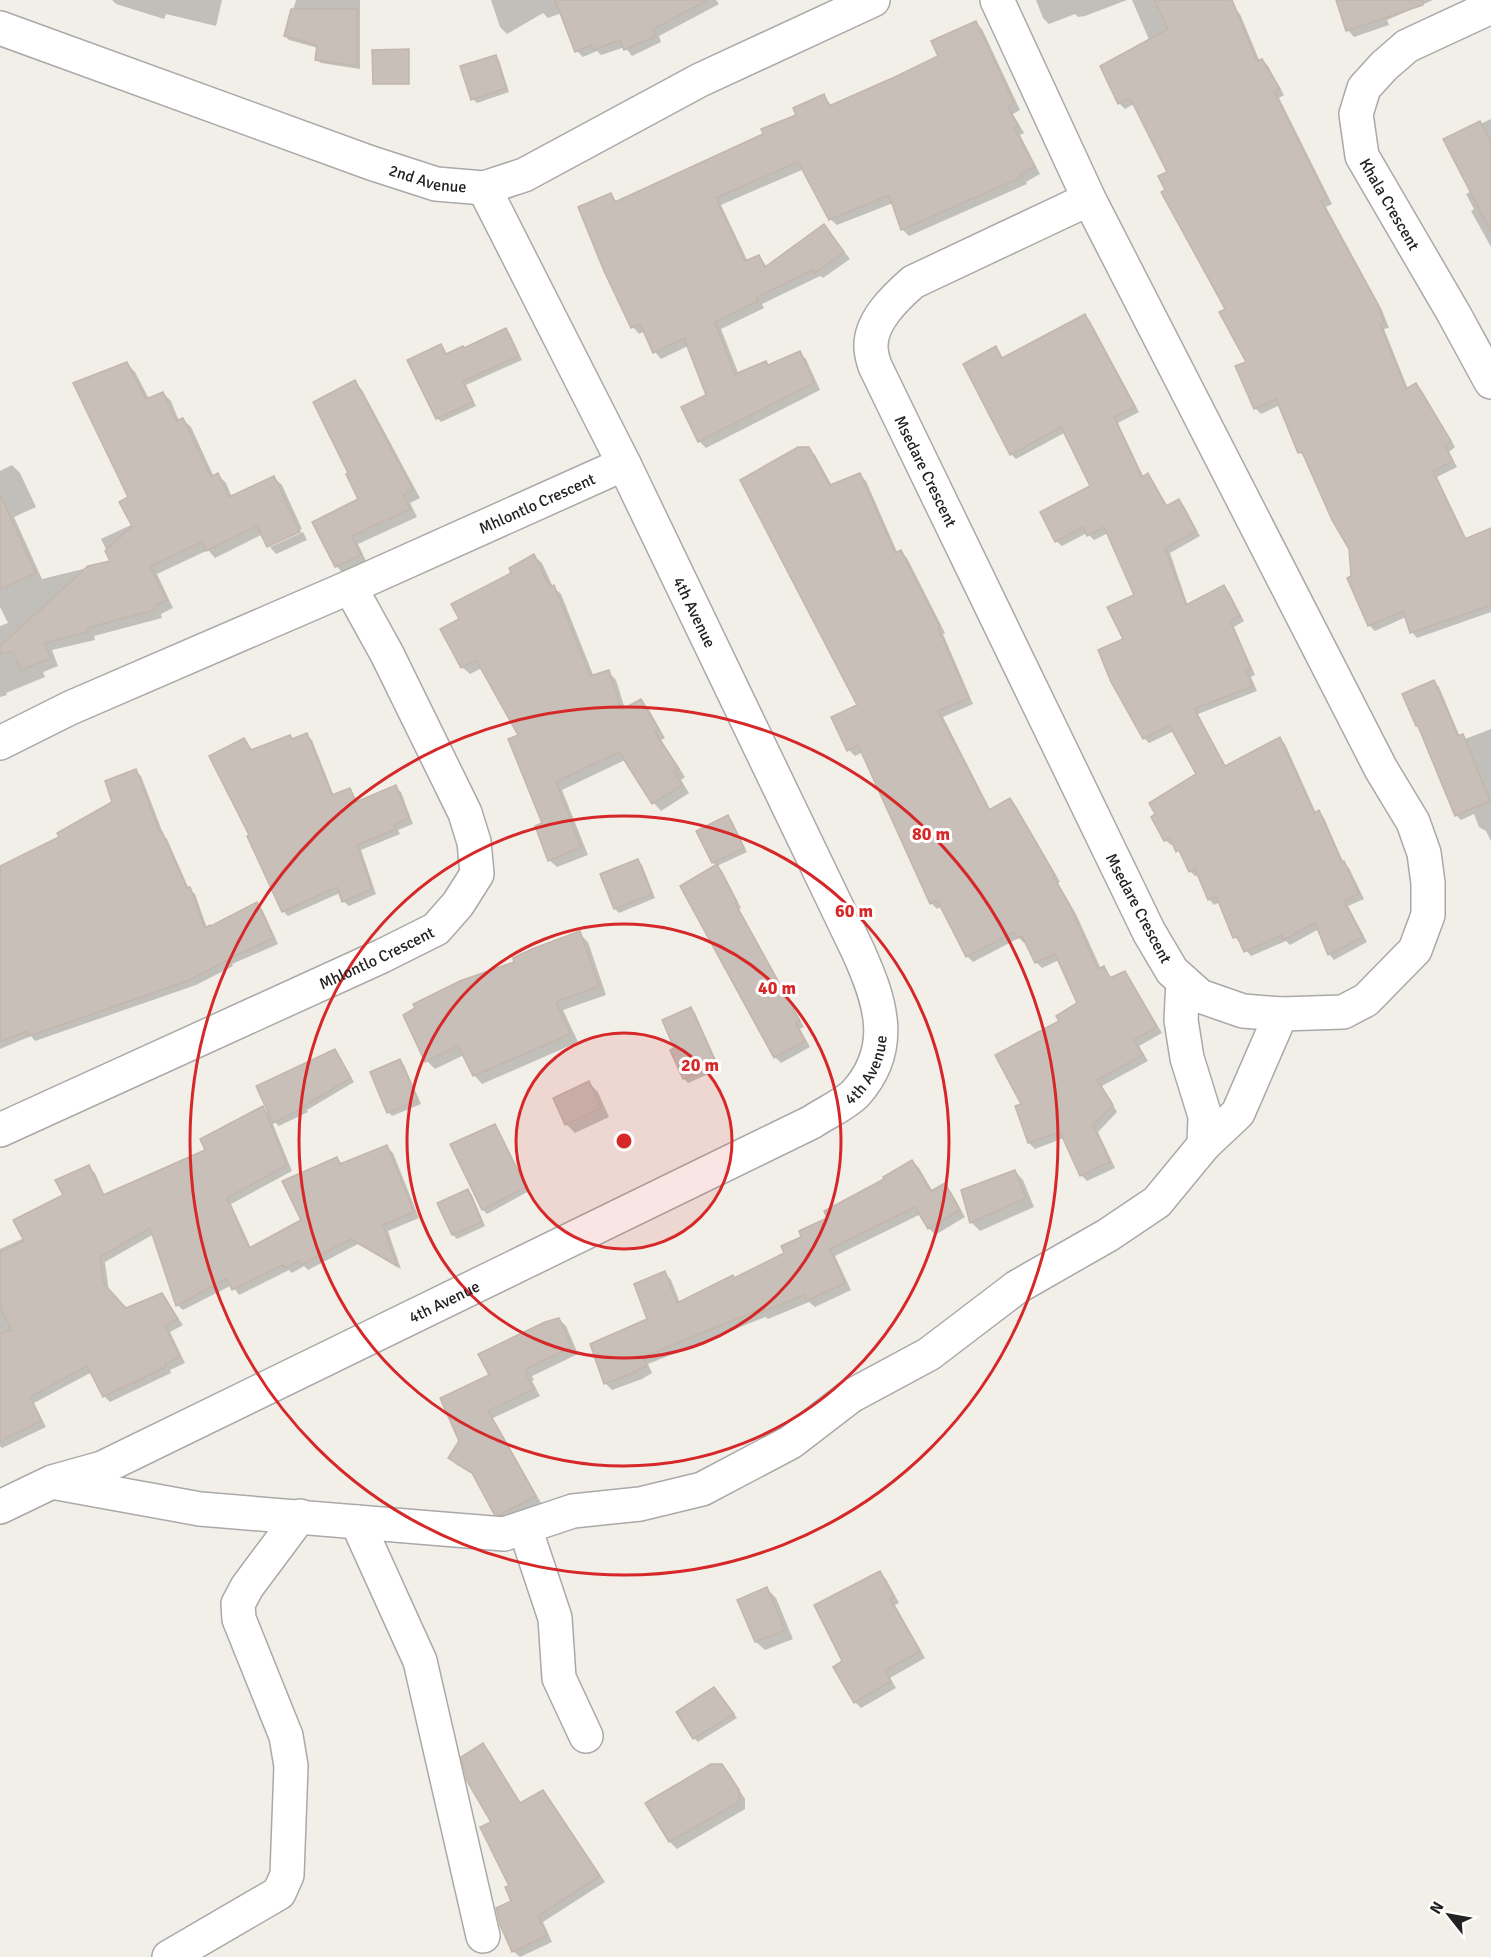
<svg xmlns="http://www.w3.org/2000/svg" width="1491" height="1957" font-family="Signika,sans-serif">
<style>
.shadow{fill:#0003}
.building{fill:#c7bfb8;stroke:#c4b6ab;stroke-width:1.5}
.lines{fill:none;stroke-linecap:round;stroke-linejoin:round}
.minor-casing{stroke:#a9a9a9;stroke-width:36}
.minor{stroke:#fff;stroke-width:33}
.ring{fill:none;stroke:#d62828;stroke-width:3}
.labels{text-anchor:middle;stroke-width:6;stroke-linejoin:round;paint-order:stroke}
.street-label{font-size:16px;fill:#222;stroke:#fff}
.centre{fill:#d62828;stroke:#fff;stroke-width:3}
.ring-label{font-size:18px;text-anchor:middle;font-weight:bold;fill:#d62828;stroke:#fff;stroke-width:6;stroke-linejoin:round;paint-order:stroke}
</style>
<rect width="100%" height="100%" fill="#f2efe9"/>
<!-- shadow -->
<g class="shadow">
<path d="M112,0H222L216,26L166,14L164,19L116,4Z"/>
<path d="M296,0H360V69L321,63L317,59L318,48L289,40L285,36Z"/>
<path d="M491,0H716L719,4L659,36L661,42L632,56L625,47L601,55L597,51L583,57L577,51L562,13L548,18L543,13L507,34L500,27Z"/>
<path d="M1036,0H1127L1085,16L1078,17L1075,14L1049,24L1043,18Z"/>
<path d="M1132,0H1218L1234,8L1240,14L1260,62L1262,60L1268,66L1284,95L1279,98L1332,204L1326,207L1382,310L1389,328L1384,329L1408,389L1416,385L1422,391L1455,447L1449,452L1457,467L1437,477L1467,540L1491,550V612L1417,638L1412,632L1406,617L1375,631L1369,625L1353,577L1350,549L1305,458L1300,452L1280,405L1261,414L1255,408L1248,362L1227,309L1167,190L1169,172L1134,104L1125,109L1119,103L1150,42Z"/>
<path d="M1337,0H1433L1387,20L1389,25L1354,37L1348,30Z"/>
<path d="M976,23L982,29L1020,110L1013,114L1024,133L1020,135L1040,174L1026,182L1027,184L909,236L902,229L893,203L837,225L830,219L804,169L721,205L748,262L759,256L767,267L824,226L850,259L823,278L820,276L762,304L764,308L721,329L739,375L769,366L800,353L806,359L820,390L706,448L699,441L708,395L688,346L661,359L655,352L645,331L639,334L633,327L610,194L617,202L765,135L798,115L824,96L832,106L940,57Z"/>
<path d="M495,56L499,60L509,92L477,103L473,99Z"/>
<path d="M1491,119V247L1471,211L1474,209L1466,194L1472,191L1446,140Z"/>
<path d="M1085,316L1090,321L1139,412L1118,423L1144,478L1148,475L1153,481L1168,507L1179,501L1184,506L1200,536L1170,553L1188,606L1224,587L1229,592L1244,621L1234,627L1255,675L1251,677L1257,691L1198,714L1226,767L1280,739L1285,744L1316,813L1319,812L1324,818L1344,864L1349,868L1364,899L1348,906L1367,942L1334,960L1329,954L1319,929L1290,945L1286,941L1251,956L1235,937L1220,902L1214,905L1209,899L1199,875L1195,876L1190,871L1174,843L1171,845L1165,840L1198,775L1174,731L1149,743L1144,738L1125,640L1136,596L1108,533L1094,540L1087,533L1062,546L1056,541L1092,486L1066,432L1016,459L1011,454L995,348L1003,359Z"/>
<path d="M506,330L510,334L522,360L466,385L476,406L441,422L437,418L441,346L447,355L465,350Z"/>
<path d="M127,364L135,372L149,399L163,393L171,401L179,421L183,420L191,427L214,477L218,475L226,483L232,497L274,478L282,485L302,529L269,544V547L263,534L215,558L208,550L157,574L173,608L161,614L162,618L94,636L95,640L52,650L58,666L43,672L45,677L6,693L7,695L0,697V626L8,623L0,607V471L12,465L20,473L36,507L14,517L42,579L112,562L101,539L133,524Z"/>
<path d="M354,382L362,390L420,498L410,503L417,517L358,544L367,563L344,574L336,566L360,499Z"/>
<path d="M809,449L815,455L832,486L860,475L866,481L898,554L901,552L907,558L945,633L943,634L973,704L943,717L991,811L1010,800L1016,806L1060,882L1058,883L1076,914L1101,969L1104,968L1112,978L1124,973L1130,979L1162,1033L1139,1046L1148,1061L1102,1086L1117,1112L1098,1132L1115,1168L1087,1181L1081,1175L1064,1138L1035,1149L1029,1143L1017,1107L1023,1104L1061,1022L1079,1003L1059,960L1042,968L1036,962L1026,942L1024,943L1019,938L973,962L967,956L942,906L937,909L931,903L863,752L855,756L849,750L859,706Z"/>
<path d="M303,532L307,540L276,554L270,547Z"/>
<path d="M534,556L542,563L553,587L561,594L594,677L608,672L616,680L625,709L641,700L648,708L665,738L661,740L685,777L681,780L689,793L661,811L654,803L625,760L562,790L588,855L557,867L549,860L544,824L520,736L482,668L470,674L462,667L461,620Z"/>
<path d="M1434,682L1439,687L1460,737L1462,736L1465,739L1491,729V841L1486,831L1479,827L1474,814L1461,820L1456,815L1420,729L1417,726Z"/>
<path d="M306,735L312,740L334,796L350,790L358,803L396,787L401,792L413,824L398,830L400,834L361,850L376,894L349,906L343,901L340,893L288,916L283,911L251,835L244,740L252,751L290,737L294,740Z"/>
<path d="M136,771L141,776L164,836L167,839L189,889L195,894L207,928L256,904L262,909L278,944L232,964L233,966L196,985L35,1041L31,1036L0,1049V868L61,838L114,803Z"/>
<path d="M728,817L732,821L747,852L717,866L722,871L741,908L739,909L804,1027L800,1029L810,1047L781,1063L775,1057L682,887L716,866L713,862Z"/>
<path d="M638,861L642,865L655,898L619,913L615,909L602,875Z"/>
<path d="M579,933L588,942L606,995L563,1010L578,1042L482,1084L474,1075L464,1055L435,1069L427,1061L516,963Z"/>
<path d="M691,1009L695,1013L720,1069L688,1083L684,1079L672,1051L676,1048Z"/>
<path d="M335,1051L354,1082L307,1110L308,1112L279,1126L270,1117L292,1171L231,1204L251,1248L303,1221L337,1158L343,1165L387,1147L393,1153L419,1218L388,1231L401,1269L358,1244L308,1270L304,1266L292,1273L289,1270L239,1295L232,1285L183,1310L177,1305L154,1234L105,1262L109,1292L126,1309L162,1295L183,1325L170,1332L185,1363L170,1370L171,1373L110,1402L104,1396L92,1372L34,1403L46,1427L2,1448L0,1446V1249L24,1238L65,1195L89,1167L95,1173L105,1196L207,1150L263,1108L272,1117Z"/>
<path d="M400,1061L404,1065L421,1104L392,1116L388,1112Z"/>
<path d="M589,1083L598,1092L609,1117L575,1133L566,1124Z"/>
<path d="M494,1126L498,1130L529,1191L487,1214L483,1210Z"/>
<path d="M912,1161L919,1168L933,1192L944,1185L951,1192L965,1217L935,1235L929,1228L921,1214L835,1256L851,1290L815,1307L809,1302L768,1319L765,1317L648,1364L652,1373L642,1379L612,1390L605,1383L649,1320L665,1273L671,1280L680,1303L733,1277L735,1279L786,1254L803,1238L829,1218Z"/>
<path d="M1015,1171L1023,1180L1034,1207L980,1231L971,1222Z"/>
<path d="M468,1191L472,1195L485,1226L457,1239L453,1235Z"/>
<path d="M559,1319L566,1326L578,1354L532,1376L534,1380L532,1381L540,1396L493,1418L541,1503L507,1521H503L495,1513L476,1476L457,1465L450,1458L460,1441L491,1376Z"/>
<path d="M880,1573L886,1579L899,1603L895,1605L925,1658L890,1678L896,1688L861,1708L855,1702L844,1662Z"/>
<path d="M767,1589L776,1598L793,1639L765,1650L756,1642Z"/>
<path d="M718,1693L737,1718L698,1742L694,1738Z"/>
<path d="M483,1745L489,1751L521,1804L543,1792L549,1798L605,1882L543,1922L552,1942L520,1957L513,1951L511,1886L493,1822Z"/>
<path d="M722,1765L729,1773L745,1799V1809L677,1849L670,1842L647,1803Z"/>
</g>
<!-- building -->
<g class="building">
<path d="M555,0H708L653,29L656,36L624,50L620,40L593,50L591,45L575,52Z"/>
<path d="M1154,0H1232L1257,61L1262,59L1280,89L1274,91L1327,198L1321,201L1377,303L1384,322L1380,324L1406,389L1416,383L1451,441L1445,446L1453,461L1433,471L1465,539L1491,528V605L1410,633L1403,611L1368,626L1347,578L1351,576L1349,549L1332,520L1302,452L1298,453L1276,399L1254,409L1235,366L1246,362L1219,312L1225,309L1161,192L1165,190L1158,176L1167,172L1130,98L1118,104L1100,66L1168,29Z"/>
<path d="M1336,0H1423V5L1346,31Z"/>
<path d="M291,9H357V66L315,60L317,45L284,36Z"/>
<path d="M976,21L1014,103L1008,107L1018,126L1014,128L1035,167L1020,174L1022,177L901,230L889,195L829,220L798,162L716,198L745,261L759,255L765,267L824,224L844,252L815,273L813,270L757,297L758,301L715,322L735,374L766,361L768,365L800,351L814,383L698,442L681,407L706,395L684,338L653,353L640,324L631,328L604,271L578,207L611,193L615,202L763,134L761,129L796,115L793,108L824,94L829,106L897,76L938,56L931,41Z"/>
<path d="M409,49V84H373L372,50Z"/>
<path d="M496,55L506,88L471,100L460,66Z"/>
<path d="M1480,121L1491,143V232L1443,139Z"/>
<path d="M1085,314L1135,407L1114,417L1142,477L1148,473L1166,506L1179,499L1196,531L1165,548L1186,605L1224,585L1240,616L1230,621L1251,669L1246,671L1253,686L1194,709L1225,766L1280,737L1314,813L1319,810L1342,862L1344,861L1359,894L1344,901L1363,937L1328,955L1315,923L1283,940L1282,935L1244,952L1237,936L1233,938L1216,896L1208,900L1195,869L1189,872L1179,850L1176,852L1170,838L1164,841L1151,817L1155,814L1149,803L1196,774L1169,725L1143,739L1111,682L1098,650L1123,639L1107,607L1134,595L1104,527L1087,536L1083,527L1055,542L1040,512L1090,486L1061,427L1010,455L963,364L996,346L1002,358Z"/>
<path d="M506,328L519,356L463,381L473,402L436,419L407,360L441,344L446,354L463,346L464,348Z"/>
<path d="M127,362L146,399L163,392L176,421L183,418L211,477L218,473L229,497L274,476L300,532L267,547L257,526L206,551L202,542L150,566L167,600L154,606L155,610L87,628L88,632L45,643L51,658L21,670L13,651L0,654V646L88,566L110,561L105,551L132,526L119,502L128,497L73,383Z"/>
<path d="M355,380L413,490L403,495L410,509L352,536L361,555L335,567L312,522L358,499L346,474L348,473L313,402Z"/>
<path d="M798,447H809L830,485L860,473L895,553L901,550L940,627L938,628L969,698L938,711L989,810L1010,798L1055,875L1053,876L1070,906L1098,969L1104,966L1110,978L1125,971L1157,1027L1134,1040L1143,1055L1097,1080L1113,1105L1093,1125L1110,1162L1080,1176L1060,1132L1028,1143L1015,1106L1021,1104L995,1055L1059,1021L1056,1016L1077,1003L1055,954L1035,963L1022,936L1017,938L1014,932L966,957L937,900L930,904L858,745L847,751L831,717L857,705L740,480Z"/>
<path d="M0,494L36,573L0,589Z"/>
<path d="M534,554L550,587L554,585L590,676L609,670L621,710L641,699L659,730L655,732L679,769L674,772L682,785L652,804L619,752L556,782L581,847L548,861L535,826L542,823L508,739L518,735L476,660L461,668L440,629L459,619L451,604L511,573L509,568Z"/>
<path d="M1434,680L1458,736L1463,734L1490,801L1455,816L1418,726H1416L1402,694Z"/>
<path d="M307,733L332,795L350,788L356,802L396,785L409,818L394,825L396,829L357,845L372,889L342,902L337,887L282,912L247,836L249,835L209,756L244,738L251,750L290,735L292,739Z"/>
<path d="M136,769L160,833L162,832L187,888L190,887L205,928L210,925L211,926L257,902L274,938L228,959V960L190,980L29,1036L27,1031L0,1042V866L59,837L57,833L112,802L105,781Z"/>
<path d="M728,815L744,848L712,863L696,831Z"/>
<path d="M638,859L652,894L614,909L600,874Z"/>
<path d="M717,864L737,902L735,903L800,1021L796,1023L805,1041L774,1058L680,886Z"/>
<path d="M580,931L599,986L556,1002L570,1033L568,1035L473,1076L458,1046L425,1062L403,1015L415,1008L413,1004L460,981L514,962L513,958L532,949Z"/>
<path d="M691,1007L717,1065L683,1079L670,1050L674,1048L662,1020Z"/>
<path d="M335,1049L351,1078L304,1106L305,1107L273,1123L256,1086Z"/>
<path d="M400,1059L418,1100L387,1113L370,1072Z"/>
<path d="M589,1081L601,1108L565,1125L553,1098Z"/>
<path d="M263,1106L287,1165L227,1198L249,1248L301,1220L282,1181L337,1157L340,1164L387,1145L414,1212L383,1225L397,1266L351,1239L301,1265L299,1261L285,1268L283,1265L232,1290L227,1278L176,1306L150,1228L100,1257L104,1284L126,1308L162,1293L178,1319L165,1326L180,1357L165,1364L166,1367L103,1397L87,1366L30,1397L41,1421L0,1441V1333L12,1330L0,1307V1252L24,1241L13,1220L63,1195L55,1180L89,1165L103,1195L205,1150L200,1139Z"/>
<path d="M495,1124L526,1187L482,1210L450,1144Z"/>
<path d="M912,1160L931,1191L945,1183L960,1210L928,1229L915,1207L830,1249L845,1283L807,1301L804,1295L760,1313L758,1310L643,1357L647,1366L635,1371L636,1372L604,1384L590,1344L647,1319L634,1284L665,1271L677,1303L733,1275L734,1278L784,1253L781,1246L801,1237L799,1231L827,1218L824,1211L884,1179L883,1177Z"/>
<path d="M1015,1170L1026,1198L970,1223L961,1190Z"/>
<path d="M468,1189L482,1222L452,1235L437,1203Z"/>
<path d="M559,1318L572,1347L526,1369L528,1373L526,1374L534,1389L488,1411L536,1496L500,1515L494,1514L472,1473L448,1458L459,1441L440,1398L489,1375L478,1354L545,1322Z"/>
<path d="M880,1571L894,1597L890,1599L920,1651L885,1671L891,1681L854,1703L833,1667L842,1661L814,1605Z"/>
<path d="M767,1587L785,1630L755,1642L737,1600Z"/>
<path d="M714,1687L734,1714L693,1739L676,1712Z"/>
<path d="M483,1743L520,1803L543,1790L600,1876L538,1916L547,1936L512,1952L500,1925L496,1908L511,1901L505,1887L509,1886L480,1827L491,1822L467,1781L461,1757Z"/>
<path d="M711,1764H722L739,1790V1802L669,1842L645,1803Z"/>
</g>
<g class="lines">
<defs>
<g id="minor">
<path d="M997,0L1089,199L1381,769L1413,822L1424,853L1428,883V915L1415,950L1366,1000L1343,1012L1281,1014L1243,1011L1200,996L1172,971L1149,932L875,366C873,360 871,353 871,347C870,321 896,297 913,282L1089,199"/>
<path id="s1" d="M1491,7L1407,46L1384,66L1364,88L1356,114L1362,156L1454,314L1491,382"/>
<path id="s2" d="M0,28L371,163L436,184L484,188L524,175L700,80L873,0"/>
<path id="s3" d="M0,743L70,708L350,587L624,464"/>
<path d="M1183,981L1181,1020L1187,1058L1205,1116L1204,1145"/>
<path id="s4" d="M0,1130L382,956L436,929L458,904L477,874L474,842L465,813L387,654L350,587"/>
<path d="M57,1483L200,1509L504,1534L573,1511L640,1504L702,1489L791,1442L851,1396L929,1354L1017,1287L1108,1235L1157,1202L1204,1145L1238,1113L1281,1014"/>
<path id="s5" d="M0,1507L52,1482L102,1468L812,1122C825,1113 844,1105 855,1094C897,1048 880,1000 858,951L624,464L484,188"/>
<path d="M357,1522L420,1661L483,1936"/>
<path d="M525,1528L555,1618L559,1678L586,1736"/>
<path d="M169,1957L279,1893L287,1875L291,1766L286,1736L239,1619L238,1604L247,1587L300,1516"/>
</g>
</defs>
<!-- minor casing -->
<use href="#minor" class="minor-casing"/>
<!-- minor -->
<use href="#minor" class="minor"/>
</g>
<!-- distance rings -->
<circle cx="624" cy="1141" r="108" fill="#d62828" fill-opacity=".12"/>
<g class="ring">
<circle cx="624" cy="1141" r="108"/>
<circle cx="624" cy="1141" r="217"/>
<circle cx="624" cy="1141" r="325"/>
<circle cx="624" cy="1141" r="434"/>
</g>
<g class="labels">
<!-- street labels -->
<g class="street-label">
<text dy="6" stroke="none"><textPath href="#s2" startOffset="454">2nd Avenue</textPath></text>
<text dy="6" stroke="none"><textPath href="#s1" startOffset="278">Khala Crescent</textPath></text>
<text transform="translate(926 471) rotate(64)" y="6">Msedare Crescent</text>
<text dy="6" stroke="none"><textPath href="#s3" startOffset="588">Mhlontlo Crescent</textPath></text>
<text transform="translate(695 612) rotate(64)" y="6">4th Avenue</text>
<text transform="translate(1139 908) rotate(62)" y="6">Msedare Crescent</text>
<text dy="6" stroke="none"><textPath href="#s4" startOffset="414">Mhlontlo Crescent</textPath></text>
<text dy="6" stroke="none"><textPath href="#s5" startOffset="978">4th Avenue</textPath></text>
<text dy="6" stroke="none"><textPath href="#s5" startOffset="490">4th Avenue</textPath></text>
</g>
</g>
<circle cx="624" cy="1141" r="9" class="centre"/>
<g class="ring-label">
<text x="931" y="840">80 m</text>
<text x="854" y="917">60 m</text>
<text x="777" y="994">40 m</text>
<text x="700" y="1071">20 m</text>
</g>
<!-- north arrow -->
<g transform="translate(1449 1915) rotate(301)" stroke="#ffffff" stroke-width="4.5" paint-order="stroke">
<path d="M0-4.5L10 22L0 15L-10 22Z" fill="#222222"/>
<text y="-9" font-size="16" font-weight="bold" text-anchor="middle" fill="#222222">N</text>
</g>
</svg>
